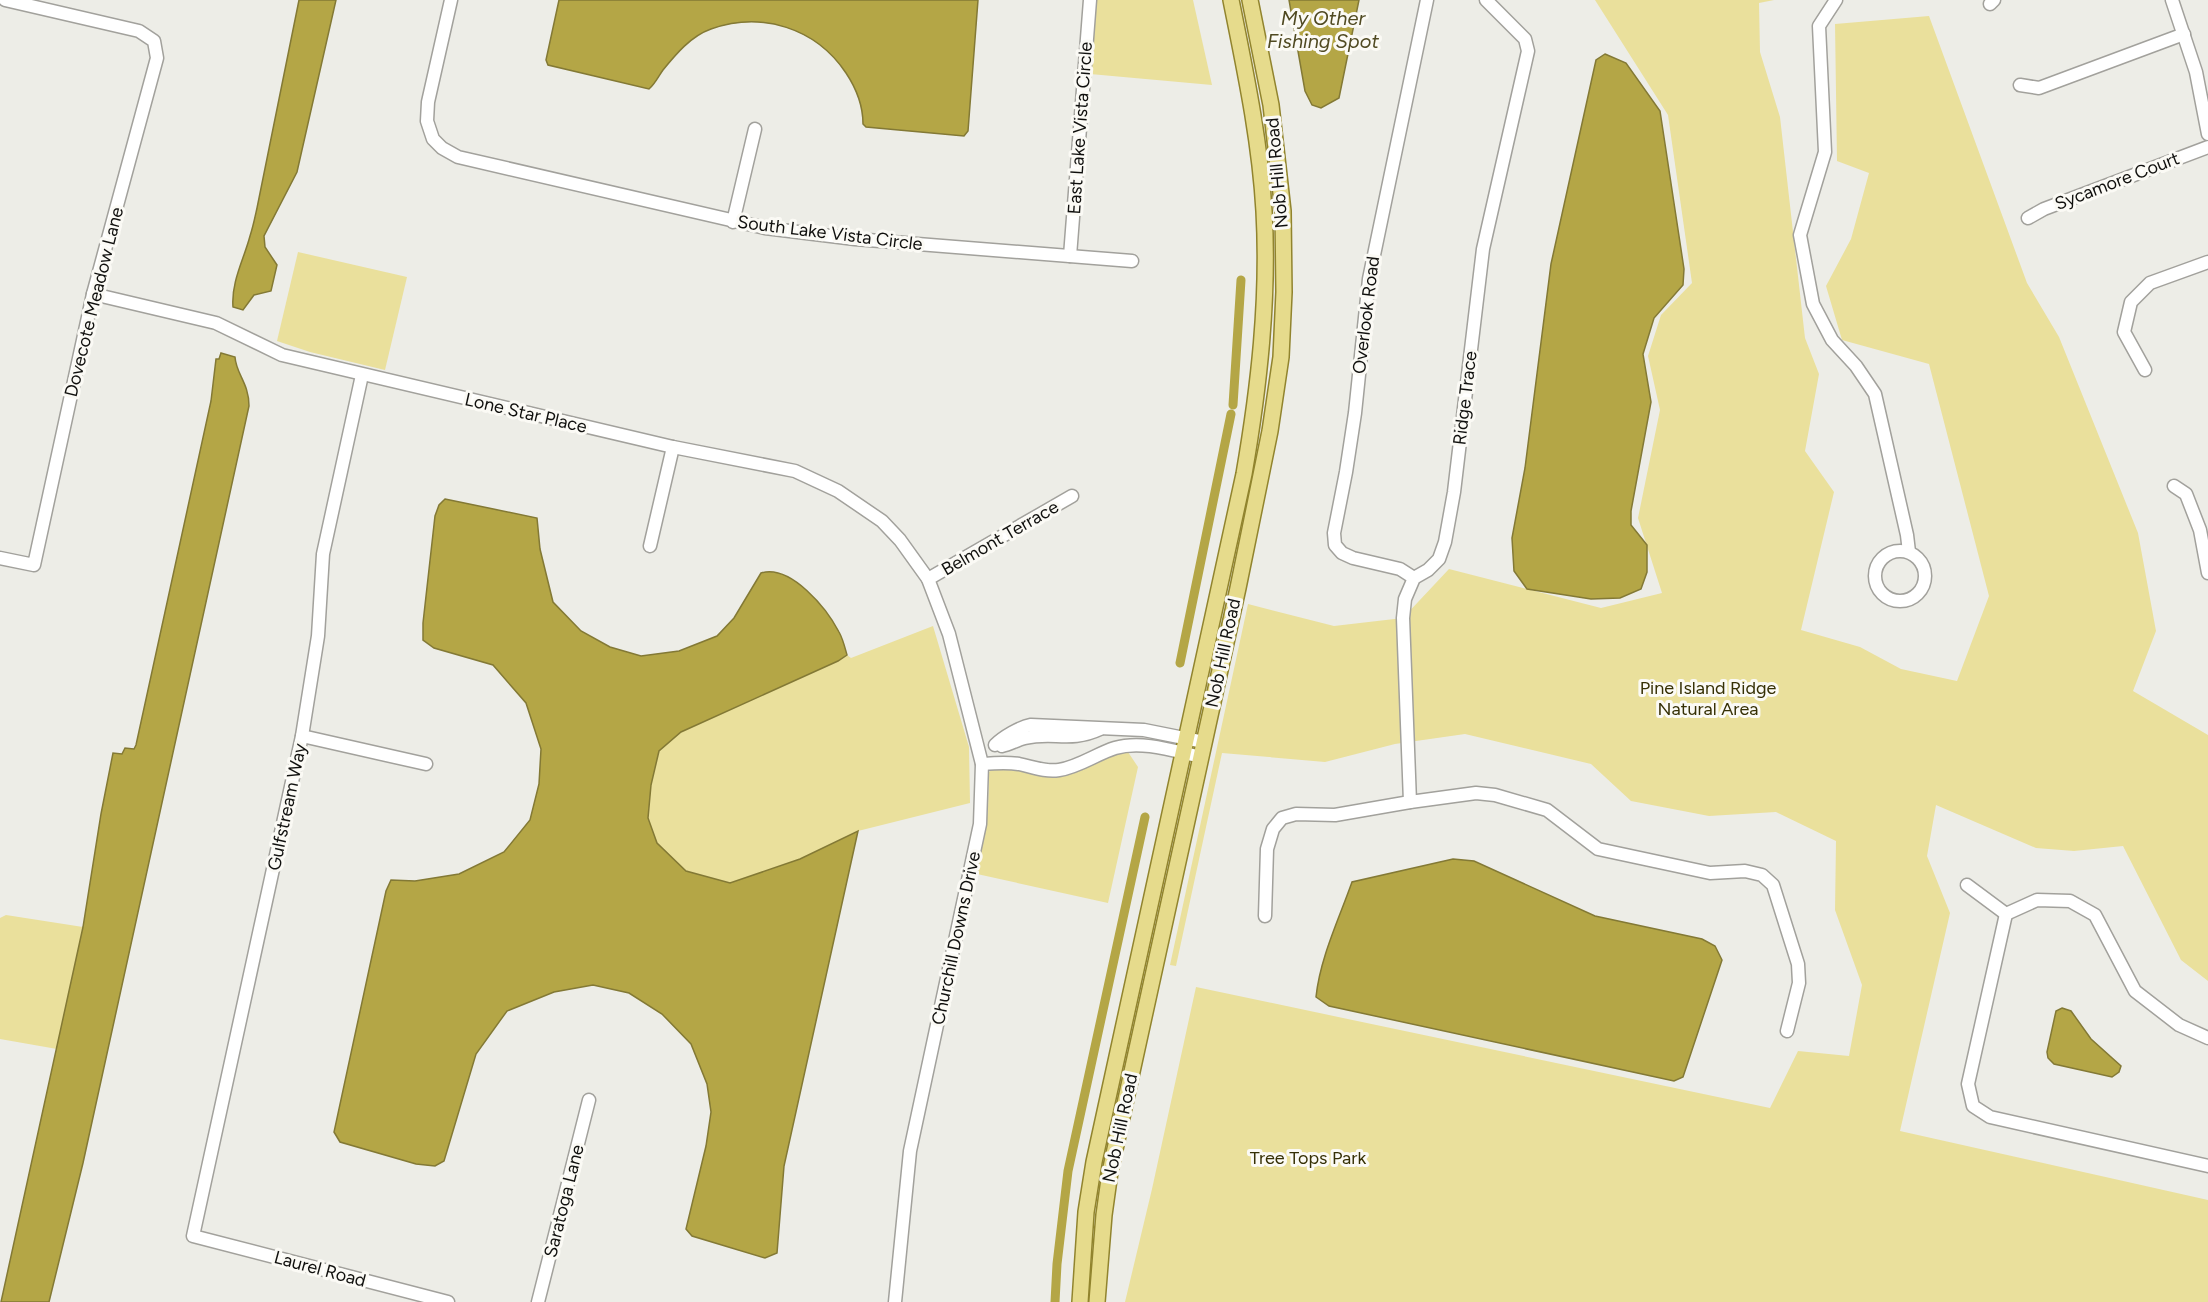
<svg xmlns="http://www.w3.org/2000/svg" width="2208" height="1302" font-family="Figtree,sans-serif">
<style>
.green{fill:#eae09c}
.water{fill:#b4a646;stroke:#837935;stroke-width:1.5}
.lines{fill:none;stroke-linecap:round;stroke-linejoin:round}
.canal{stroke:#b4a646;stroke-width:9}
.minor-casing{stroke:#a2a19c;stroke-width:15}
.major-casing{stroke:#91842e;stroke-width:18}
.minor{stroke:#fff;stroke-width:12}
.major{stroke:#e6db8c;stroke-width:15}
.labels{text-anchor:middle;stroke-width:6;stroke-linejoin:round;paint-order:stroke}
.street-label{font-size:18px;fill:#10100e;stroke:#fbfaf5}
.park-label{font-size:18px;fill:#363005;stroke:#fbfaf5}
.water-label{font-size:20px;font-style:italic;fill:#504a22;stroke:#fbfaf5}
</style>
<rect width="100%" height="100%" fill="#edede7"/>
<!-- green -->
<g class="green">
<path d="M1096,0H1193L1212,85L1090,74Z"/>
<path d="M1595,0H1774L1759,3L1760,52L1780,117L1805,338L1819,374L1805,451L1834,492L1801,630L1860,647L1901,669L1957,681L1989,596L1929,364L1842,340L1826,286L1851,239L1869,173L1837,161L1835,24L1929,16L2027,283L2059,337L2138,533L2156,631L2133,691L2208,735V981L2181,960L2123,846L2074,851L2036,848L1936,805L1927,856L1950,913L1900,1131L2208,1200V1302H1125L1152,1189L1196,987L1770,1108L1798,1051L1849,1056L1862,985L1835,910L1836,841L1776,812L1709,816L1631,801L1591,764L1465,734L1395,744L1325,762L1222,753L1176,966L1170,965L1248,604L1334,626L1403,618L1449,569L1601,608L1662,593L1638,518L1660,410L1648,356L1661,315L1692,283L1668,115Z"/>
<path d="M298,252L407,277L385,370L310,352L277,341Z"/>
<path d="M933,626L969,747L970,803L858,831L800,859L730,883L686,872L657,843L648,818L651,785L659,751L681,732L838,661L847,655L851,658Z"/>
<path d="M1128,752L1138,767L1108,903L977,874L988,810L989,772L995,767H1011L1051,775L1104,758Z"/>
<path d="M6,915L83,927L57,1049L0,1039V918Z"/>
</g>
<!-- water -->
<g class="water">
<path d="M299,0H336L297,172L264,236L265,247L277,265L271,291L254,295L243,310L233,307C231,282 244,259 250,236C253,227 255,217 257,208Z"/>
<path d="M559,0H978L968,131L964,136L866,127L863,124C863,106 856,88 846,73C816,28 762,11 711,29C691,36 676,54 663,70C658,77 655,84 649,89L548,65L546,60Z"/>
<path d="M1289,0H1359L1339,98L1321,108L1312,105L1305,91Z"/>
<path d="M1605,54L1626,63L1660,111L1684,269L1683,285L1654,318L1643,354L1651,402L1631,511V525L1647,545V572L1641,589L1620,598L1591,599L1527,589L1514,571L1512,538L1525,468L1551,264L1596,60Z"/>
<path d="M221,353L235,357C236,374 249,383 249,406L83,1163L49,1302H1L83,927L101,814L113,753L122,754L125,748L134,749L136,745L211,401L216,359H219Z"/>
<path d="M445,499L537,518L540,549L553,602L581,631L610,647L641,656L679,651L717,636L734,618L761,573C791,564 827,609 839,632C843,639 845,648 847,655L838,661L681,732L659,751L651,785L648,818L657,843L686,871L730,883L800,859L858,831L784,1166L777,1253L765,1258L692,1236L686,1229L706,1146L711,1112L707,1084L691,1044L662,1014L629,993L593,985L554,992L507,1011L476,1054L444,1161L435,1166L416,1164L340,1142L334,1132L386,891L391,880L415,881L459,874L504,852L530,820L539,784L541,749L526,703L493,665L434,648L423,640V623L435,516L439,505Z"/>
<path d="M1453,859L1474,861L1595,916L1702,939L1715,946L1722,960L1683,1077L1674,1081L1329,1006L1316,997C1320,958 1339,919 1352,882Z"/>
<path d="M2062,1008L2071,1011L2091,1039L2121,1066L2119,1072L2112,1077L2054,1064L2048,1058L2047,1052L2056,1011Z"/>
</g>
<g class="lines">
<!-- canal -->
<g class="canal">
<path d="M1233,405L1241,280"/>
<path d="M1180,663L1231,414"/>
<path d="M1055,1302L1057,1264L1068,1171L1145,817"/>
</g>
<defs>
<g id="minor">
<path d="M451,0L428,102L427,121L433,139L442,148L458,157L765,228L855,239L1132,261"/>
<path d="M1836,0L1819,26L1825,152L1800,235L1813,304L1832,340L1856,366L1875,394L1907,535L1909,552"/>
<path d="M2172,0L2196,72L2208,134"/>
<path d="M1990,4L1994,0"/>
<path d="M2020,85L2039,88L2184,34"/>
<path d="M2028,218L2044,209L2208,147"/>
<path d="M733,222L755,129"/>
<path d="M1070,256L1090,0"/>
<path d="M93,294L216,323L282,355L673,447L795,471L838,491L882,521L900,540L928,579L949,634L982,764L980,824L910,1151L895,1302"/>
<path d="M2145,370L2124,332L2131,302L2150,283L2208,262"/>
<path d="M362,375L323,554L318,636L302,736L193,1236L448,1302"/>
<path d="M2174,486L2186,494L2200,530L2208,573"/>
<path d="M650,546L673,447"/>
<circle cx="1900" cy="576" r="25"/>
<path d="M0,558L34,565L93,294L157,58L154,41L139,31L5,0"/>
<path d="M1414,578L1400,569L1353,558L1342,553L1335,545L1334,533L1346,472L1355,413L1369,279L1427,0"/>
<path d="M928,579L1072,496"/>
<path d="M302,736L426,764"/>
<path d="M995,745C1003,737 1020,727 1031,725L1144,730L1204,742"/>
<path d="M1002,746C1010,744 1017,740 1025,738C1053,731 1070,743 1100,729"/>
<path d="M982,764C995,763 1006,762 1019,764C1033,767 1045,772 1059,770C1079,767 1096,754 1115,748C1142,740 1174,751 1201,757"/>
<path d="M1410,802L1403,618L1405,599L1414,578L1428,570L1439,559L1445,542L1454,492L1483,249L1528,51L1525,39L1486,0"/>
<path d="M1967,885L2006,914"/>
<path d="M2006,914L1968,1084L1973,1106L1990,1117L2208,1166"/>
<path d="M2006,914L2037,900L2070,901L2095,915L2135,991L2179,1025L2208,1038"/>
<path d="M1265,916L1267,849L1273,829L1282,818L1296,814L1335,815L1410,802L1476,793L1495,795L1547,810L1598,849L1710,873L1745,871L1762,875L1773,885L1798,964L1799,983L1787,1031"/>
<path d="M538,1302L589,1100"/>
</g>
<g id="major">
<path d="M1080,1302L1086,1212L1094,1162L1244,474C1259,387 1269,299 1264,211C1260,140 1245,70 1231,0"/>
<path d="M1097,1302L1104,1215L1110,1172L1238,588L1270,431L1281,357L1284,292L1283,211L1271,105L1250,0"/>
</g>
</defs>
<!-- minor casing -->
<use href="#minor" class="minor-casing"/>
<!-- major casing -->
<use href="#major" class="major-casing"/>
<!-- minor -->
<use href="#minor" class="minor"/>
<!-- major -->
<use href="#major" class="major"/>
</g>
<g class="labels">
<!-- street labels -->
<g class="street-label">
<text transform="translate(1080 128) rotate(-86)" y="6">East Lake Vista Circle</text>
<text transform="translate(1277 173) rotate(-95)" y="6">Nob Hill Road</text>
<text transform="translate(2117 181) rotate(-21)" y="6">Sycamore Court</text>
<text transform="translate(830 233) rotate(7)" y="6">South Lake Vista Circle</text>
<text transform="translate(94 302) rotate(-76)" y="6">Dovecote Meadow Lane</text>
<text transform="translate(1366 315) rotate(-83)" y="6">Overlook Road</text>
<text transform="translate(1465 398) rotate(-83)" y="6">Ridge Trace</text>
<text transform="translate(526 413) rotate(13)" y="6">Lone Star Place</text>
<text transform="translate(1000 538) rotate(-30)" y="6">Belmont Terrace</text>
<text transform="translate(1223 653) rotate(-78)" y="6">Nob Hill Road</text>
<text transform="translate(287 807) rotate(-78)" y="6">Gulfstream Way</text>
<text transform="translate(956 938) rotate(-78)" y="6">Churchill Downs Drive</text>
<text transform="translate(1120 1128) rotate(-78)" y="6">Nob Hill Road</text>
<text transform="translate(564 1201) rotate(-76)" y="6">Saratoga Lane</text>
<text transform="translate(320 1269) rotate(15)" y="6">Laurel Road</text>
</g>
<!-- park labels -->
<g class="park-label">
<text x="1708" y="694">Pine Island Ridge<tspan x="1708" dy="21">Natural Area</tspan></text>
<text x="1308" y="1164">Tree Tops Park</text>
</g>
<!-- water labels -->
<g class="water-label">
<text x="1323" y="25">My Other<tspan x="1323" dy="23">Fishing Spot</tspan></text>
</g>
</g>
</svg>
